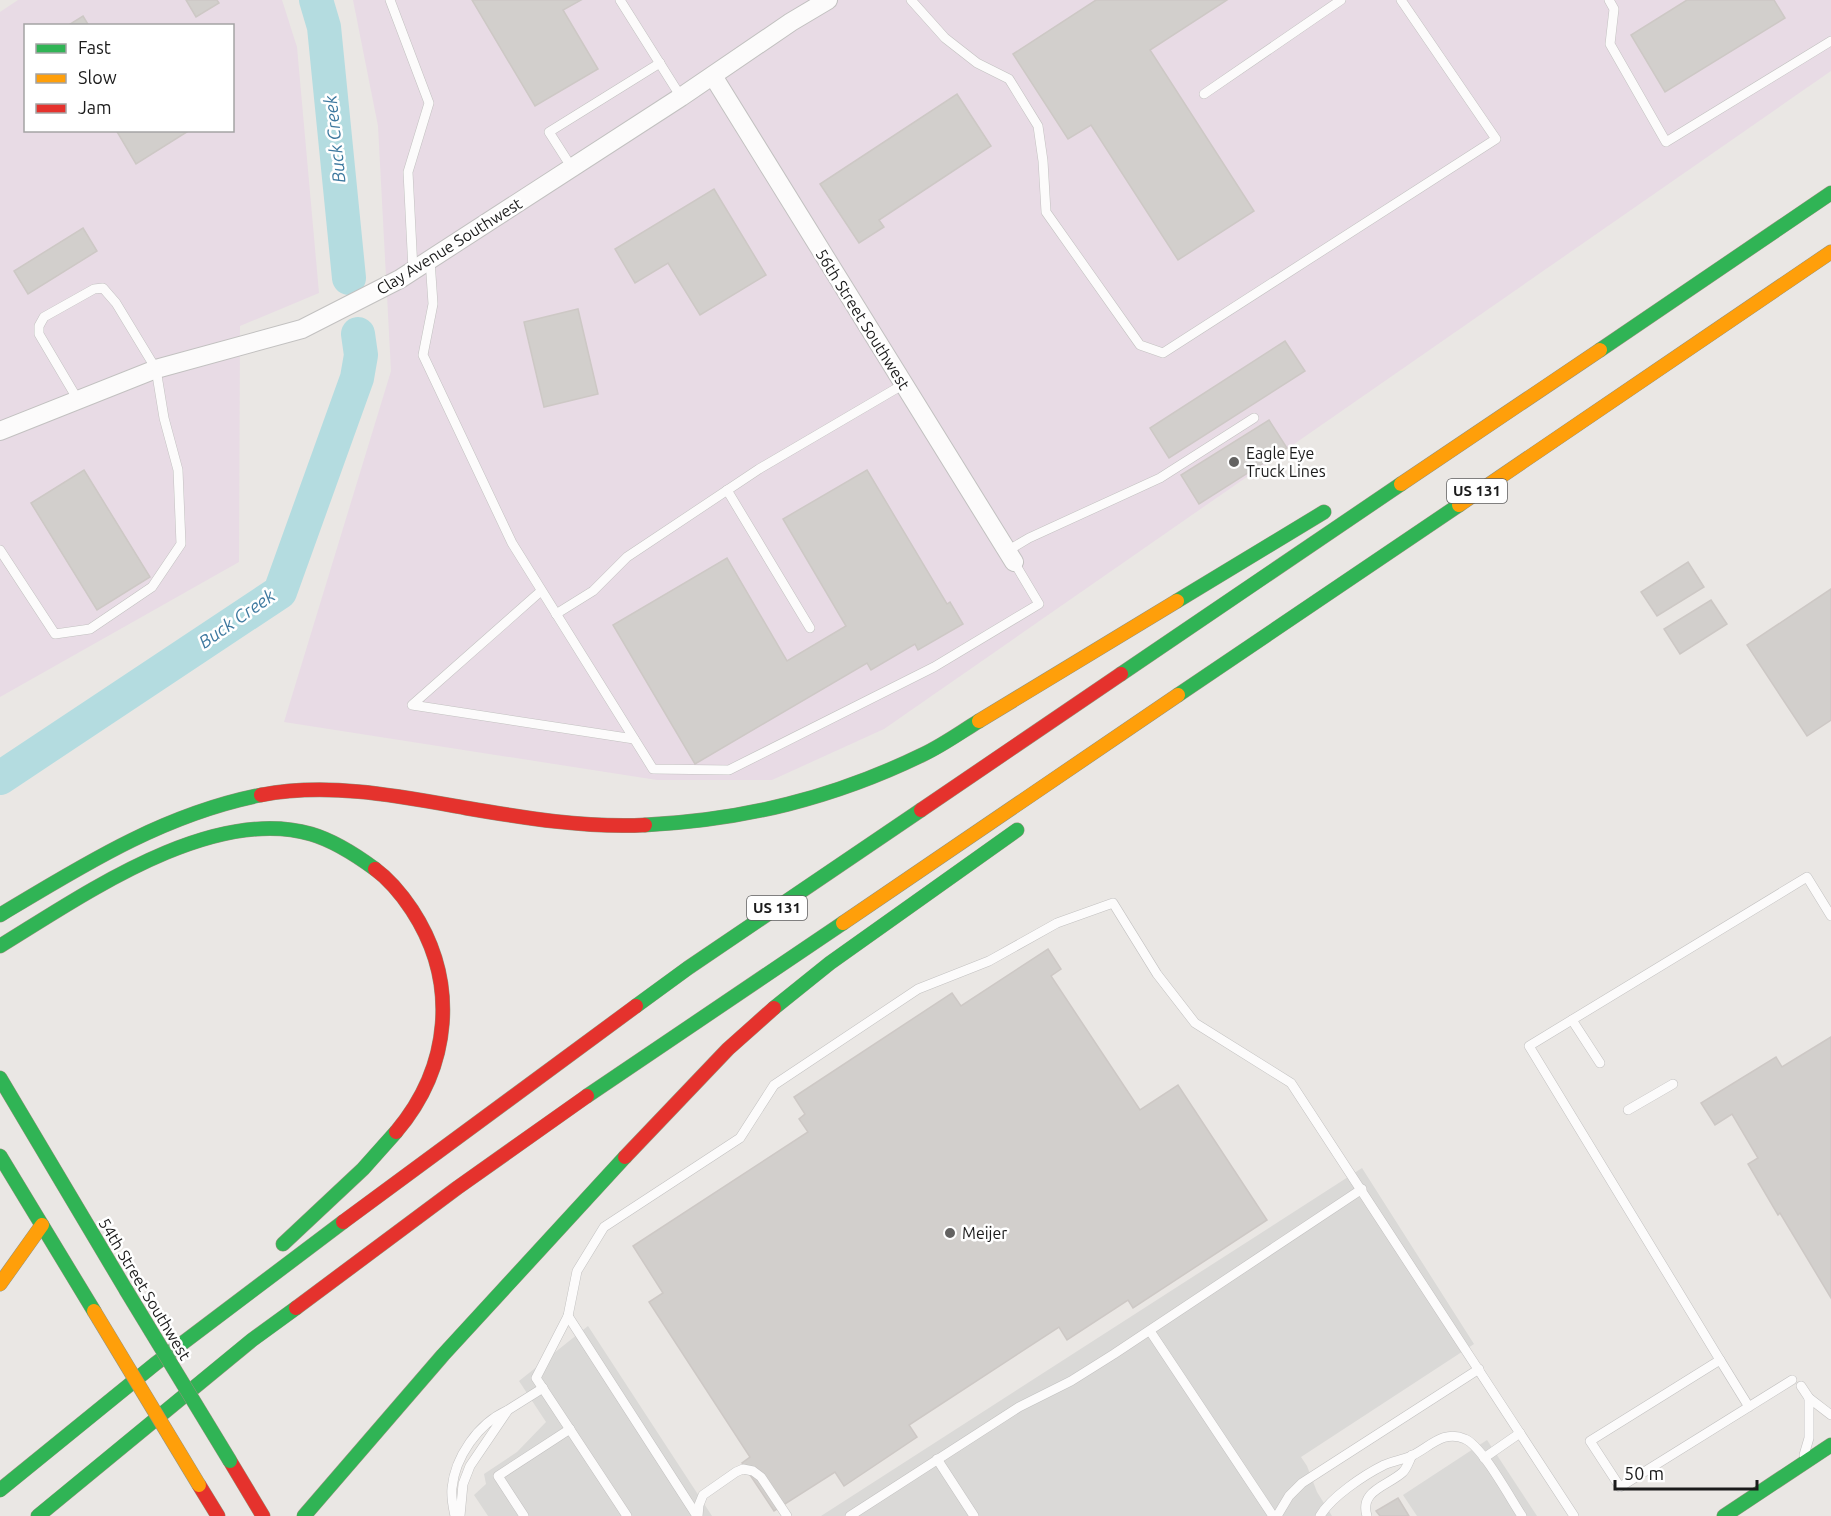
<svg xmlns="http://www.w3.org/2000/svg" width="1831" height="1516" font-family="Ubuntu,sans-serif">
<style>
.industrial{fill:#e8dbe5;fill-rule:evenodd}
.parking{fill:#dad9d7}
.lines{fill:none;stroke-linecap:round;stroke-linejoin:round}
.river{stroke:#b4dce0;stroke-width:34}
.building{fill:#d2cfcc;stroke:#cdc8c5;stroke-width:1.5}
.lane-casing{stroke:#c2c1c0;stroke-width:10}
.street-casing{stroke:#c2c1c0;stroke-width:20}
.fast-casing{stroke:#94937c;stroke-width:15}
.slow-casing{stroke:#94937c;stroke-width:15}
.jam-casing{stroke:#94937c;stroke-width:15}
.lane{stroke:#fcfbfb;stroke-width:9}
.street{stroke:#fcfbfb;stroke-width:18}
.fast{stroke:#30b455;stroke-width:14}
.slow{stroke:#ff9f0a;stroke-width:14}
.jam{stroke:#e5322d;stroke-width:14}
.fast-bridge-casing{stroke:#94937c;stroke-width:15;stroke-linecap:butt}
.slow-bridge-casing{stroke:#94937c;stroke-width:15;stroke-linecap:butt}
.fast-bridge{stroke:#30b455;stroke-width:14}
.slow-bridge{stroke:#ff9f0a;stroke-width:14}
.poi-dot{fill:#636261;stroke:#fff;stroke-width:2}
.labels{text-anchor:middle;stroke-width:5;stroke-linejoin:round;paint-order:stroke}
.shield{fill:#fff;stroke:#5f5f5f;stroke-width:1.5}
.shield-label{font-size:15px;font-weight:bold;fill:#1b1b1b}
.street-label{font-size:16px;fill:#1b1b1b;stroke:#fff}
.poi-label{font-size:16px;fill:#1b1b1b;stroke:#fff;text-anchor:start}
.water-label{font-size:18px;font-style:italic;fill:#3e799f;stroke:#fff}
</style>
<rect width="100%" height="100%" fill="#eae7e4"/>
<!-- industrial -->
<g class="industrial">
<path d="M18,0H282L297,47L319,293L240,326L239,562L0,697V12ZM26,26H232V130H26Z"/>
<path d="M353,0H1831V71L884,729L772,780H657L284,722L391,371L378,126Z"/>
</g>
<!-- parking -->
<g class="parking">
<path d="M1362,1168L1474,1344L1301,1457L1307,1466L1317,1492L1332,1516H821Z"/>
<path d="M588,1326L712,1516H488L474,1495L486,1484L484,1474L517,1452L546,1422L519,1381Z"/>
<path d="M1487,1440L1537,1516H1417L1403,1495Z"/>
</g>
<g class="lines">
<!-- river -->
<g class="river">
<path d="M316,0L324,27L349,278"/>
<path d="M0,778L280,592L357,378L361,355L358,334"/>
</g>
</g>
<!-- building -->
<g class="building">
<path d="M186,0H217L219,3L196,17Z"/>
<path d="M472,0H581L563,10L598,69L535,106Z"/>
<path d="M1096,0H1227L1150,50L1254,211L1178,260L1091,125L1068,139L1013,54Z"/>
<path d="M1687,0H1774L1785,18L1665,92L1631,35Z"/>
<path d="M83,16L89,26H67Z"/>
<path d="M957,94L991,146L879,220L884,227L859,243L820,184Z"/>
<path d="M116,130H190L136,164Z"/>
<path d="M714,189L766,275L700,315L668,263L635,283L615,249Z"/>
<path d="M83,228L97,251L28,294L14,271Z"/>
<path d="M578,309L598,394L544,407L524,322Z"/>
<path d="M1285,341L1305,371L1169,458L1150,428Z"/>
<path d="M1269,420L1287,448L1199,504L1181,475Z"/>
<path d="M84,470L150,577L97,610L31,503Z"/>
<path d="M867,470L947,604L950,602L963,624L918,650L915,644L871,670L867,663L695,764L613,625L727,558L787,661L846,626L783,519Z"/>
<path d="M1688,562L1704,587L1657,616L1641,592Z"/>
<path d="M1831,589V720L1807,736L1747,645Z"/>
<path d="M1711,600L1727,624L1680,654L1664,629Z"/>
<path d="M1048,949L1061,969L1051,976L1140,1110L1178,1085L1267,1220L1133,1308L1128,1300L1067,1340L1059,1327L909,1425L917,1437L844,1486L835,1472L774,1511L742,1463L750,1457L649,1302L663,1293L633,1246L808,1132L799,1119L805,1114L794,1097L952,993L961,1006Z"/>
<path d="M1831,1037V1298L1780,1213L1778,1215L1748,1164L1758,1158L1732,1114L1715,1125L1701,1103L1776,1057L1782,1067Z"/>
<path d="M1398,1498L1409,1516H1380L1376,1511Z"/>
</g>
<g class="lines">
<defs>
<g id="lane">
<path d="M390,0L429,103L408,172L413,270"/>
<path d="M620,0L681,97"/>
<path d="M911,0L945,38L977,63L1009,79L1038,126L1043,161L1046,212L1140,345L1163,353L1496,139L1401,0"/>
<path d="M1609,0L1614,9L1610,44L1666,142L1831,41"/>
<path d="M1204,94L1341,0"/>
<path d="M572,168L549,132L660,63"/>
<path d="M430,260L433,304L423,355L512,543L653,769L729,770L934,667L1039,604L1014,562"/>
<path d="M727,490L810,628"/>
<path d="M0,550L55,634L90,629L152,587L181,544L178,470L164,418L156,369L116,303L103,288L94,289L44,317L39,326V334L78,400"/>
<path d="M1007,551L1029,538L1160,478L1254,418"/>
<path d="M541,591L412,705L634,739"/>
<path d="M556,614L593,591L627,557L759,469L904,384"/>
<path d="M1572,1020L1600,1063"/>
<path d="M1628,1110L1673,1084"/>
<path d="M568,1316L697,1516"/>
<path d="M1150,1331L1273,1516"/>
<path d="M1720,1360L1529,1046L1807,877L1831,916"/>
<path d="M1801,1386L1809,1398L1831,1415"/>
<path d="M1749,1407L1720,1360L1590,1441L1620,1487L1792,1380"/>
<path d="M1804,1455L1809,1438V1398"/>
<path d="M1484,1458L1520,1433"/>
<path d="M937,1459L974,1516"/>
<path d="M455,1516C453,1507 451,1498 452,1488C455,1457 478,1424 506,1411"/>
<path d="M460,1516L463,1484L470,1466L508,1410L543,1388"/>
<path d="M524,1516L498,1476L570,1429"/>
<path d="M627,1516L536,1378L568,1316L577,1271L604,1227L740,1138L774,1085L918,989L989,961L1057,923L1113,903L1157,974L1195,1023L1291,1083L1574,1516"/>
<path d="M698,1516L699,1505L703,1495L736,1472L743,1469L753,1471L761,1477L787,1516"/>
<path d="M850,1516L1019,1407L1071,1381L1114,1354L1362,1189"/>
<path d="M1277,1516L1289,1496L1302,1483L1479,1369"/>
<path d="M1320,1516C1331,1497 1364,1475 1384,1465C1393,1461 1402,1460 1411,1456C1429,1448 1443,1429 1465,1439C1482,1446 1510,1498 1522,1516"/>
<path d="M1367,1516C1359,1490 1388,1486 1403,1472C1407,1468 1409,1461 1412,1455"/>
</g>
<g id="street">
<path d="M713,76L1014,562"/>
<path d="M0,431L156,369L302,329L400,279L681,97L791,22L828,0"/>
</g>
<g id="fast">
<path d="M1600,350L1831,193"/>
<path d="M1177,601L1324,512"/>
<path d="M1121,674L1401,484"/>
<path d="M1178,695L1459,505"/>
<path d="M645,825C744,820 834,798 924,754C943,745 961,732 979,721"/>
<path d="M0,915C83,865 164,814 261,795"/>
<path d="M0,946C82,896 210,805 311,834C335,841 356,855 375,869"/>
<path d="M636,1006L688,968L921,810"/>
<path d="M774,1008L830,963L1017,830"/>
<path d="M0,1078L126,1290"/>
<path d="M587,1096L843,923"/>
<path d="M0,1156L94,1311"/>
<path d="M283,1244L363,1169L396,1132"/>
<path d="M0,1490L155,1364L343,1222"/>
<path d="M38,1516L252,1340L296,1308"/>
<path d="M304,1516L443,1355L625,1157"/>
<path d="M1724,1516L1831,1445"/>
</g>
<g id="slow">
<path d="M1401,484L1600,350"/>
<path d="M1459,505L1831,252"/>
<path d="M979,721L1177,601"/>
<path d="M843,923L1178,695"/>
<path d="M0,1284L42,1225"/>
</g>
<g id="jam">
<path d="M261,795C329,782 399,796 466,808C525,818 585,828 645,825"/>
<path d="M921,810L1121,674"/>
<path d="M375,869C390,880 402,895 412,910C459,982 451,1067 396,1132"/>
<path d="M625,1157L728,1049L774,1008"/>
<path d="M343,1222L636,1006"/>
<path d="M296,1308L457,1188L587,1096"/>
<path d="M230,1461L263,1516"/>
<path d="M199,1485L218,1516"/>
</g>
</defs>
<!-- lane casing -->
<use href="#lane" class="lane-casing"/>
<!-- street casing -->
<use href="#street" class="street-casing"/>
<!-- fast casing -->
<use href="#fast" class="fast-casing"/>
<!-- slow casing -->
<use href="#slow" class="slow-casing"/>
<!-- jam casing -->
<use href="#jam" class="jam-casing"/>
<!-- lane -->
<use href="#lane" class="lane"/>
<!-- street -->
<use href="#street" class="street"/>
<!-- fast -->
<use href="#fast" class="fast"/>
<!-- slow -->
<use href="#slow" class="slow"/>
<!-- jam -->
<use href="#jam" class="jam"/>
<defs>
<path id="fast-bridge" d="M126,1290L230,1461"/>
<path id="slow-bridge" d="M94,1311L199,1485"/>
</defs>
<!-- fast-bridge casing -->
<use href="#fast-bridge" class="fast-bridge-casing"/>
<!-- slow-bridge casing -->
<use href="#slow-bridge" class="slow-bridge-casing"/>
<!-- fast-bridge -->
<use href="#fast-bridge" class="fast-bridge"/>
<!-- slow-bridge -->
<use href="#slow-bridge" class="slow-bridge"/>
</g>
<!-- markers -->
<g class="poi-dot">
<circle cx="1234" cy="462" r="6"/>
<circle cx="950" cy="1233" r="6"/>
</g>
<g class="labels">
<!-- shield labels -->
<g class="shield">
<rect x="1447" y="479" width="60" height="24" rx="4.5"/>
<rect x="747" y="896" width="60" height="24" rx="4.5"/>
</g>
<g class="shield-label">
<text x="1477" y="496">US 131</text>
<text x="777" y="913">US 131</text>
</g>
<!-- street labels -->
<g class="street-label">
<text transform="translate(449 246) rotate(-32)" y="6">Clay Avenue Southwest</text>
<text transform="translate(863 319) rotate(58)" y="6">56th Street Southwest</text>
<text transform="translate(145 1289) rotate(59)" y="6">54th Street Southwest</text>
</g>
<!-- poi labels -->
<g class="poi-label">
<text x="1246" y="459">Eagle Eye<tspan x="1246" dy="18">Truck Lines</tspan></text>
<text x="962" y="1239">Meijer</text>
</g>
<!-- water labels -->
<g class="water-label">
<text transform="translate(335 139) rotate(-96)" y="6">Buck Creek</text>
<text transform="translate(237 619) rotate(-35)" y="6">Buck Creek</text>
</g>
</g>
<!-- legend -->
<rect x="24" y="24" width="210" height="108" fill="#ffffff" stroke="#a4a4a4" stroke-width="1.5"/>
<rect x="36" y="44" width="30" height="9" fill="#30b455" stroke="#a4a4a4" stroke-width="1.5"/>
<text x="78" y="54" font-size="18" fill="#1b1b1b">Fast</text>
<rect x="36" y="74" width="30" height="9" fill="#ff9f0a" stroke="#a4a4a4" stroke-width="1.5"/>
<text x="78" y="84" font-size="18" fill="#1b1b1b">Slow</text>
<rect x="36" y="104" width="30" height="9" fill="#e5322d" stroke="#a4a4a4" stroke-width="1.5"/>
<text x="78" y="114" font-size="18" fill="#1b1b1b">Jam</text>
<!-- scale -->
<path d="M1615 1480v9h142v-9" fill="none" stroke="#1b1b1b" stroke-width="3"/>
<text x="1624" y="1480" font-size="18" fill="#1b1b1b" stroke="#ffffff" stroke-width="4.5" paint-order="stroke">50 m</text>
</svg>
